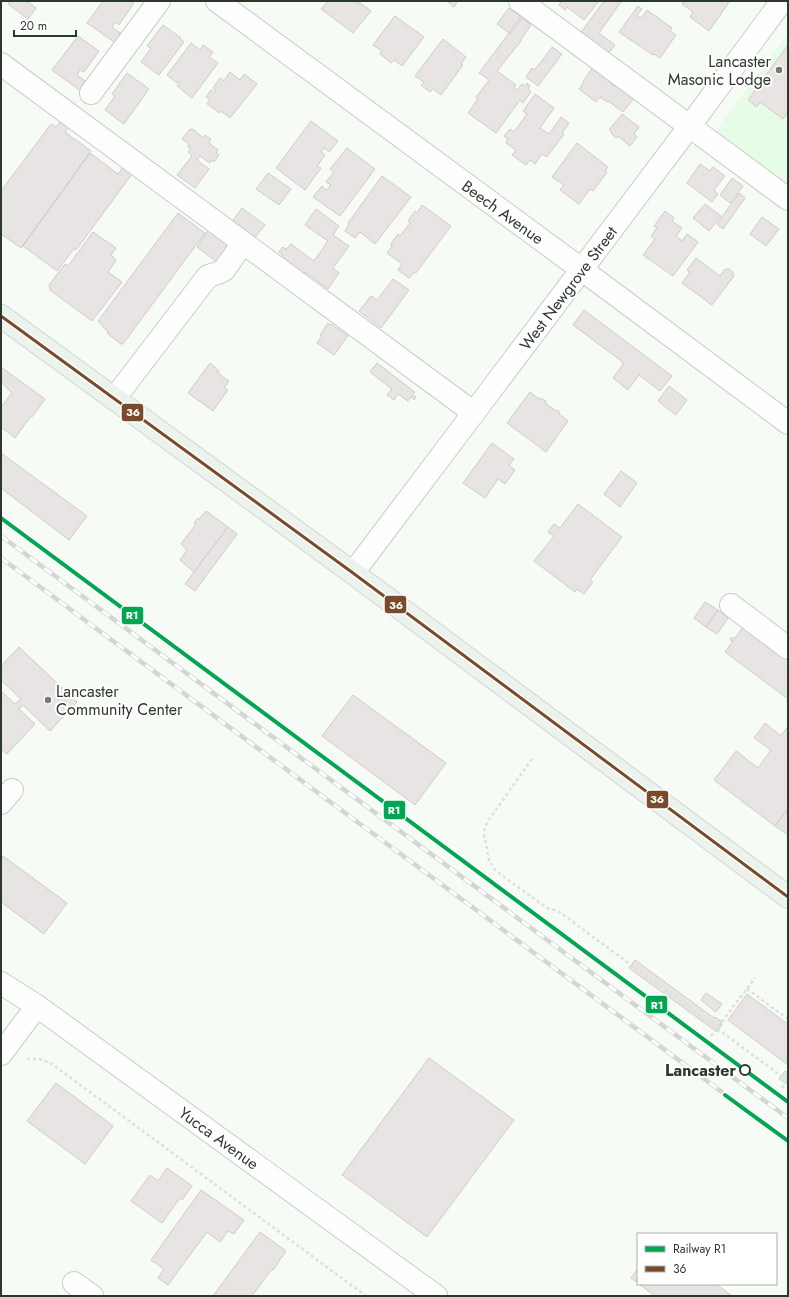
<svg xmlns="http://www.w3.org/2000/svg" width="789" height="1297" font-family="Jost,sans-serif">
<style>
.built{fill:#e6fce6}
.building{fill:#e9e4e4;stroke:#d0cbcb}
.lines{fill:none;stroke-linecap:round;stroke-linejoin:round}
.minor-casing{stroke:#c7cec7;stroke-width:24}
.major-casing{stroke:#d2d6d2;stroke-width:24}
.path{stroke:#dcdfdc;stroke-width:2.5;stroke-dasharray:3 3;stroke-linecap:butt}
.minor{stroke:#fefefe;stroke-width:22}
.major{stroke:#ebf3ec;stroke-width:22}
.rail-casing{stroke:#d4d6d4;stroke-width:4.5}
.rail{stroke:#fff;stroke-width:3;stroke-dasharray:9;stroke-linecap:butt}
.bus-1-casing{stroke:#fff;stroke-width:6}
.bus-1{stroke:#7a4b2a;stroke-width:3}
.rail-1-casing{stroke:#fff;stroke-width:7}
.rail-1{stroke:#00a651;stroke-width:4}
.poi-dot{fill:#737c73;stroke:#fff;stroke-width:1.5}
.stop-dot{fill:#fff;stroke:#2d382d;stroke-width:2}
.labels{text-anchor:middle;stroke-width:4;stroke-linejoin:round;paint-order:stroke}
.poi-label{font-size:16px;fill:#2d382d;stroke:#fff;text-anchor:end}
.street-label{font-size:16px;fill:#2d382d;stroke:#fff}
.stop-label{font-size:16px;font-weight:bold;fill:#2d382d;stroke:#fff;text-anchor:end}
.line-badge{stroke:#fff;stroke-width:1.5}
.badge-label{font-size:11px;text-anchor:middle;font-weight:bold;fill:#fff}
</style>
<rect width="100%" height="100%" fill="#f6fbf6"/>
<!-- built -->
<path class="built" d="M788,33V186L714,133Z"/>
<!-- building -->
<g class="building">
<path d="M10,1H27L36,8L28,19L8,4Z"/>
<path d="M103,1H131L134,3L119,25L116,22L112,27L123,35L117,44L87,23Z"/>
<path d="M328,1H354L358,4L359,2L371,11L353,33L321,9Z"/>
<path d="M447,1H458L454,7Z"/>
<path d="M562,1H596L598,2L584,20L567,7L565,10L559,5Z"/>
<path d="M604,1H620L621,2L599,33L615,45L607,55L579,35Z"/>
<path d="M685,1H730L709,31L690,17L693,12L682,4Z"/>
<path d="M638,6L642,9L637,15L641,18L647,10L672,28L670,31L676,35L660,58L654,54L653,55L619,32Z"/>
<path d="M509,8L521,17L509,33L497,24Z"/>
<path d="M395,16L424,37L402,66L394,60L391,63L380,54L382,51L373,45Z"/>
<path d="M522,18L531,25L520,41H521L497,71L516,85L514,87L517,90L522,84L525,86L527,83L530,86L528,89L531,92L523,103L520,100L496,133L468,113L478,99L476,98L477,96L489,80L479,73L509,33L510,34Z"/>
<path d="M163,25L181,38L180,39L184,42L159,75L141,62L151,48L147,46Z"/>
<path d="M78,36L99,51L84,72L80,70L77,75L89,84L82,92L52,70Z"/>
<path d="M443,39L466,57L461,64L463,65L441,95L433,89L430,92L421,85L424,82L415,76Z"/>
<path d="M191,43L200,50L203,45L213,52L209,57L218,63L192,98L177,86L180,82L178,81L177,83L167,75Z"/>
<path d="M788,45V112L783,119L760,102L757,107L748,100Z"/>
<path d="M552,47L562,54L538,86L526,77L532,68L534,70L541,62Z"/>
<path d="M593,67L612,81L611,84L615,87L617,85L634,98L623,112L608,101L607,102L600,97L596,102L579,89L584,82L583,81Z"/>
<path d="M230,72L240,80L244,74L257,84L230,118L221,111L220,113L207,104L210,100L206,97L211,90L215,93L216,91L213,88L220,78L224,81Z"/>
<path d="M127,73L149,89L124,124L105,110L115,96L112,94Z"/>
<path d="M535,94L554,108L540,128L549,134L561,117L569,123L562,133L564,134L547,157L542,154L535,164L530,160L526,165L512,155L516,150L506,143L508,139L504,136L510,129L514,132L527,114L523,111Z"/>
<path d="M622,114L639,127L634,134L637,137L630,146L618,136L616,138L611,133L612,132L609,130Z"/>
<path d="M61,121L69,127L65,132L91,151L21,248L1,234V191L51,124L56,127Z"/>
<path d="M311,121L338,141L329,152L324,148L321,152L325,155L317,166L321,168L305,190L276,168Z"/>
<path d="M190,129L192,130L193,129L203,138L205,135L211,139L209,142L210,143V144L218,150L216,153L219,155L214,162L212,160L210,163L200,156L197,160L209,169L195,188L177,175L192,156L188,152L191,149L188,147L189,144L182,139Z"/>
<path d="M577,143L608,167L605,171L607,172L593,191L590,189L579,204L560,190L564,185L552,177Z"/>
<path d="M347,148L375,169L340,216L313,197L322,186L327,190L331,185L326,182L334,172L330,169Z"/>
<path d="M90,153L118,174L123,167L132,174L76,250L74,249L57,271L23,246Z"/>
<path d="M700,164L710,171L713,167L725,176L714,190L718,194L712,202L687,183Z"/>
<path d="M268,173L291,189L279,205L256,189Z"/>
<path d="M382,176L411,197L375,244L360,232L355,238L345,231L349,224L348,223Z"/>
<path d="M732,178L743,186L730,203L720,195Z"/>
<path d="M739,193L745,198L723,229L717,224Z"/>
<path d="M705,204L721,216L709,231L693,218Z"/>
<path d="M422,205L451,226L416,273L414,272L409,278L398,270L402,264L387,253L392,246L391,244L398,234L400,236L410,223L408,221L415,211L417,213Z"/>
<path d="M242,208L265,225L253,240L231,223Z"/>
<path d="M316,209L339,226L333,235L349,246L333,268L339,273L328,289L305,272L302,277L279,259L283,255L279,252L283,247L286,249L291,244L314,261L328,241L305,225Z"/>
<path d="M665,211L674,218L672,221L682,228L676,236L682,241L687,234L698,242L673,276L643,255L655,239L651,236L657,228L654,226Z"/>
<path d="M178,213L205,233L123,344H121L107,333L108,332L98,321Z"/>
<path d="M762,217L779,229L766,246L750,234Z"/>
<path d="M209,229L230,244L217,262L197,247Z"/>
<path d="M93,232L116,248L111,255L116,260L108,272L122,282L92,321L50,290L49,285L65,264L68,266Z"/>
<path d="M696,258L720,276L725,269L726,270L728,268L734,273L732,275L734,276L712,305L682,283L690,272L687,270Z"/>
<path d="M393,279L409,290L381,328L359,311L371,296L377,300Z"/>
<path d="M584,310L672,376L660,391L639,375L628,390L613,378L624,363L573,325Z"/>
<path d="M328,323L330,325L331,324L348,336L334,355L317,343L322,336L320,335Z"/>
<path d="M210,363L219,371L218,373L229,381L224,388L228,390L213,411L188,393Z"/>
<path d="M377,363L415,392L412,395L416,397L414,400L411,397L408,401L398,394L394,400L387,395L392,389L370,372Z"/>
<path d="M1,367L45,399L32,417L31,416L15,438L1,427V407L12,393L1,382Z"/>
<path d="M669,386L687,400L676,415L658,401Z"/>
<path d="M530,392L539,399L540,398L546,401L545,403L556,411L557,410L560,412L559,414L568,421L546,452L507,423Z"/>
<path d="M492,443L514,459L509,465L515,470L505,484L498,479L485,498L463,483Z"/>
<path d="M1,453L87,516L69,540L1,488Z"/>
<path d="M621,471L637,483L620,507L604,494Z"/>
<path d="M578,504L622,537L590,580L593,582L584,594L577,589L575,592L534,561L554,536L548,532L554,524L560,528Z"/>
<path d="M206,511L228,527L194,572L180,560L187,550L181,544L196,524L194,523L198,518L199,519Z"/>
<path d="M228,527L237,534L195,591L185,584Z"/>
<path d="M705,602L718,610L706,627L694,618Z"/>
<path d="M718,610L728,618L717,634L706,627Z"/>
<path d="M744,626L788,659V699L725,652L733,641L730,640L732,637L734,639Z"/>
<path d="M19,647L77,702L50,731L23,705L19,709L35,724L7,754L2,750L1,752V691L15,704L21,699L1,680V666Z"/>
<path d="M353,695L446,763L415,805L322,736Z"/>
<path d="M765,723L781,736L788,726V809L775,826L714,780L736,751L758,768L771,750L754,738Z"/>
<path d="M788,809V835L775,826Z"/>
<path d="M3,856L67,903L44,934L1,902V859Z"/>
<path d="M635,960L714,1018L715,1017L722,1022L721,1024L722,1025L717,1032L629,968Z"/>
<path d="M706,993L722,1004L716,1012L701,1000Z"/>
<path d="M747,994L788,1024V1065L728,1020Z"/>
<path d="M429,1058L514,1120L427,1237L342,1175Z"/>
<path d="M785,1071L788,1073V1085L779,1079Z"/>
<path d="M56,1083L113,1126L85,1164L27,1121Z"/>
<path d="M167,1168L192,1186L182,1200L180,1198L162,1223L131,1201L150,1175L158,1181Z"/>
<path d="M201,1190L244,1220L234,1234L228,1231L220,1242L207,1232L168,1285L158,1278L164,1269L151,1260Z"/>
<path d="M260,1232L286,1251L273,1270L272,1269L252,1296H213Z"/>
<path d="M638,1268V1283L631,1278Z"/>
<path d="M639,1284H716L732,1296H655Z"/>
</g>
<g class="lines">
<defs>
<g id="minor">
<path d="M217,1L581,269L788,423"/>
<path d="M520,1L788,199"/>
<path d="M1,64L474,413"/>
<path d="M91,93L159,1"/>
<path d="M114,399L208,276L218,273L224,270L243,243"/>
<path d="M353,573L689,127L782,1"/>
<path d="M731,605L788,648"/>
<path d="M1,803L12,790"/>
<path d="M1,983L37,1006L436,1296"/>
<path d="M1,1054L37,1006"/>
<path d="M74,1283L92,1296"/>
</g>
<path id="major" d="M1,316L353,573L788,897"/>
</defs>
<!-- minor casing -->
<use href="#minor" class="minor-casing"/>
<!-- major casing -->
<use href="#major" class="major-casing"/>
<!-- path -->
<g class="path">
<path d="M532,759L490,818L485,827L484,834L489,860L496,871L547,908L558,911L788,1081"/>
<path d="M747,989L788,1019"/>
<path d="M711,1036L755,978"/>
<path d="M27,1059H40L52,1064L366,1296"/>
<path d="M782,1088L788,1080"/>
</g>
<!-- minor -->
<use href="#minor" class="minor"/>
<!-- major -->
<use href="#major" class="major"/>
<defs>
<g id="rail">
<path d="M1,536L788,1118"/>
<path d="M1,558L788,1141"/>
</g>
</defs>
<!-- rail casing -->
<use href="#rail" class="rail-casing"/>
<!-- rail -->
<use href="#rail" class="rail"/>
<defs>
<path id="bus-1" d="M1,316L353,573L788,897"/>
</defs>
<!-- bus-1 casing -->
<use href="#bus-1" class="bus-1-casing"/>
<!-- bus-1 -->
<use href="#bus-1" class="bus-1"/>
<defs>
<g id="rail-1">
<path d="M1,518L788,1102"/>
<path d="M725,1095L788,1141"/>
</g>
</defs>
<!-- rail-1 casing -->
<use href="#rail-1" class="rail-1-casing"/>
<!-- rail-1 -->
<use href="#rail-1" class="rail-1"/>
</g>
<!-- markers -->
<g class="poi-dot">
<circle cx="779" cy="70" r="4"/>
<circle cx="48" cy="700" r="4"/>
</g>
<circle class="stop-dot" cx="745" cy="1070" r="5"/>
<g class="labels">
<!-- poi labels -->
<g class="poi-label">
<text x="771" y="67">Lancaster<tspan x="771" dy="18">Masonic Lodge</tspan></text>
<text x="56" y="697" text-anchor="start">Lancaster<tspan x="56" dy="18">Community Center</tspan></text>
</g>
<!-- street labels -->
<g class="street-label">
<text transform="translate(503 212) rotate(36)" y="6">Beech Avenue</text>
<text transform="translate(568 288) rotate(-53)" y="6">West Newgrove Street</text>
<text transform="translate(219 1138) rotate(36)" y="6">Yucca Avenue</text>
</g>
<!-- stop labels -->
<g class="stop-label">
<text x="736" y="1076">Lancaster</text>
</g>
</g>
<g class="line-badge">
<rect x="121" y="403" width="23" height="19" rx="4" fill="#7a4b2a"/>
<rect x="384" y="595" width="23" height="19" rx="4" fill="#7a4b2a"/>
<rect x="121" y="606" width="23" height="19" rx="4" fill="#00a651"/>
<rect x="646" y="790" width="23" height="19" rx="4" fill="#7a4b2a"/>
<rect x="383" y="800" width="23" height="20" rx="4" fill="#00a651"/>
<rect x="645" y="995" width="23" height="19" rx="4" fill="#00a651"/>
</g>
<g class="badge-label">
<text x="133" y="416">36</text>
<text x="396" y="609">36</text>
<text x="132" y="619">R1</text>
<text x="657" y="803">36</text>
<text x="394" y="814">R1</text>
<text x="657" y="1009">R1</text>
</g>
<!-- border -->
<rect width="789" height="1297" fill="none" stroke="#2d382d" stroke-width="4"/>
<!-- legend -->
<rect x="637" y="1233" width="140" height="52" fill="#ffffff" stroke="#abafab"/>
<rect x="645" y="1246" width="20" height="6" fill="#00a651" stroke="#abafab"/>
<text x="673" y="1253" font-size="12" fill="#2d382d">Railway R1</text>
<rect x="645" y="1266" width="20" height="6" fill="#7a4b2a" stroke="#abafab"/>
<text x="673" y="1273" font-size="12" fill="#2d382d">36</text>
<!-- scale -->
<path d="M14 30v6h62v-6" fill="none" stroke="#2d382d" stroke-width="2"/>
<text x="20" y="30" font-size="12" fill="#2d382d" stroke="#ffffff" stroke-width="3" paint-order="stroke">20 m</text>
</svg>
